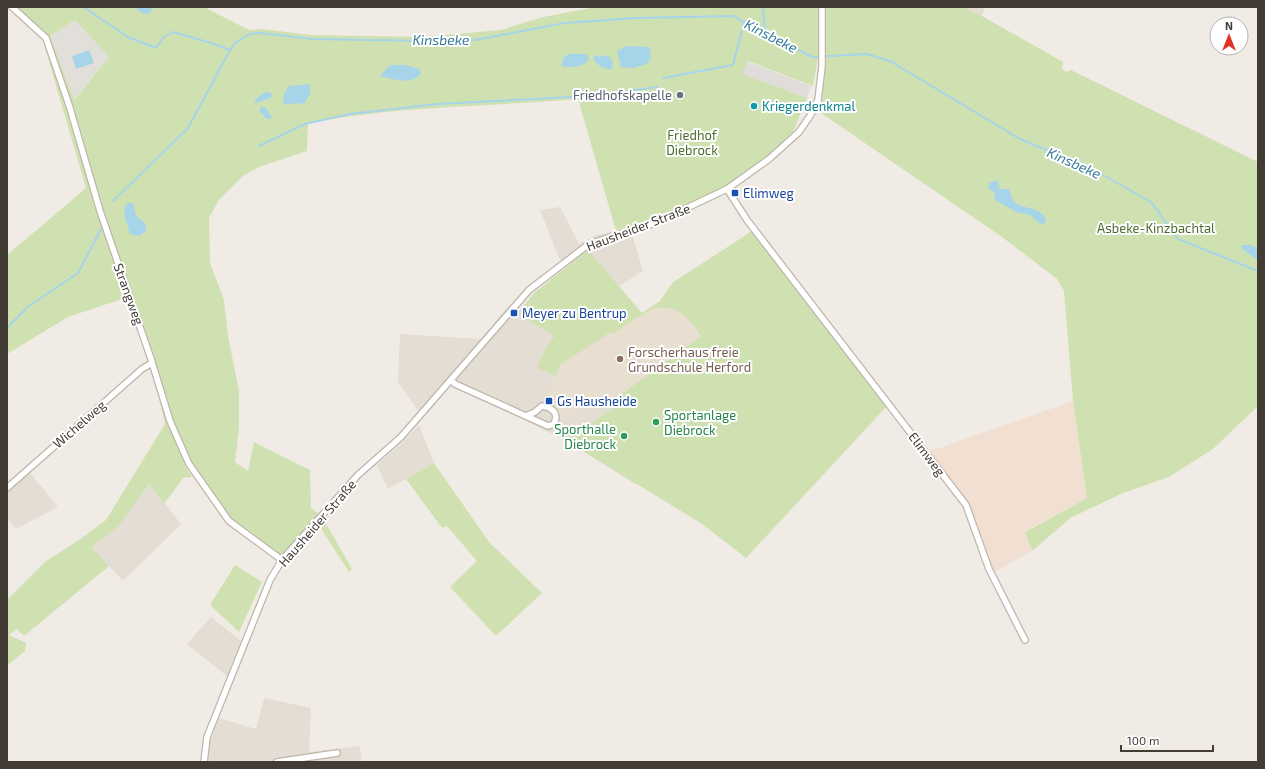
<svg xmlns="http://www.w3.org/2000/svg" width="1265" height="769" font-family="'Exo 2',sans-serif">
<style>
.residential{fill:#e4ddd3}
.commercial{fill:#f1e0d1}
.industrial{fill:#e2deda}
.education{fill:#e8dfd0}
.green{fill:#d0e1b1;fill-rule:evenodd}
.parking{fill:#dfdcd9}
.water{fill:#a6d4e8}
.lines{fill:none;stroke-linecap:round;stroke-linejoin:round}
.stream{stroke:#a6d4e8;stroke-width:2}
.street-casing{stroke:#beb5ab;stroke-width:8}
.street{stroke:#fff;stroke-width:5.5}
.worship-dot{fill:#6b7280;stroke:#fff;stroke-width:1.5}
.culture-dot{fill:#0f9aa8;stroke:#fff;stroke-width:1.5}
.transit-dot{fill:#1a4fb4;stroke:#fff;stroke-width:1.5}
.education-dot{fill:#8d6e63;stroke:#fff;stroke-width:1.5}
.leisure-dot{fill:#2e9e5b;stroke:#fff;stroke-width:1.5}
.labels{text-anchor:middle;stroke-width:4;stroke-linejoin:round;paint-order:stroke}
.worship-label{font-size:13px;fill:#5b616d;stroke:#fff;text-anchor:end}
.culture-label{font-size:13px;fill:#0d838f;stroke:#fff;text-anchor:start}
.park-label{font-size:13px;fill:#4d6d2f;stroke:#fff}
.transit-label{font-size:13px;fill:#164399;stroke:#fff;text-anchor:start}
.street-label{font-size:13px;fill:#423c35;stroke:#fff}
.education-label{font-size:13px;fill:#785e54;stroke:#fff;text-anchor:start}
.leisure-label{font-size:13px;fill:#27864d;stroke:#fff;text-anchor:start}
.water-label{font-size:14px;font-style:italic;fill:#377b9c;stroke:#fff}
</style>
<rect width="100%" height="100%" fill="#f0ece5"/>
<!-- residential -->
<g class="residential">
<path d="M963,7H985L982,16Z"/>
<path d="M560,207L579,244L594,236L630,227L643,271L619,286L588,251L567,266L559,258L540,210Z"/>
<path d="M508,306L517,314L554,336L546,348L610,333L619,404L635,484L565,440L445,382L419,412L398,382L400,334L481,339Z"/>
<path d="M419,425L434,463L388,489L377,465L406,439Z"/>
<path d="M26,468L58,507L16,529L7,518V483Z"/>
<path d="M149,483L181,524L123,581L91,547L118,527Z"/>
<path d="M211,617L241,641L228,677L187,644Z"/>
<path d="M264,698L311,708L309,752L360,746L362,762H208L210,743L219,718L256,729Z"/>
</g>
<!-- commercial -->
<path class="commercial" d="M1073,401L1087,498L1025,531L1032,551L994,572L970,509L928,452Z"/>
<!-- industrial -->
<path class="industrial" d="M75,20L109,57L73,100L50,36Z"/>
<!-- education -->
<path class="education" d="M670,295L701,336L620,395L616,400L599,396L562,419L546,394L561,365Z"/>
<!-- green -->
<g class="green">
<path d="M14,7H204L249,30L262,29L311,35L423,37L501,30L543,17L596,7H963L982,16L1063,62L1062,68L1066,72L1071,70L1258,162V406L1213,449L1169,477L1123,493L1072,517L1032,551L1025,532L1087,498L1073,401L1064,291L1057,279L1002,237L818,111L822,102L825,56L818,57L813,86L748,61L743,74L807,98L794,130L783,143L744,176L722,190L654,219L616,231L578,99C487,107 397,106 308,123L307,151L262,166L244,175L219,200L209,218L210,263L224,300L228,336L239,391V428L235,462L248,471L254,442L310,470L311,508L320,515L283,557L229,518L189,464L185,466L192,477L183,478L164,504L149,484L118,527L91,547L109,566L24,636L17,629L9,635L26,643L25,651L7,666V600L46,561L82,538L106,520L165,424L152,364L128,297L68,317L7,354V255L86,188L43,41L44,37ZM75,20L109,57L74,100L50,36Z"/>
<path d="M752,231L887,406L746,558L702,524L565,440L618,405L616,400L620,395L701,336C691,320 677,304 656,308C647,310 622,328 613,334L609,333L561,364L555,376L537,368L546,348L554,336L517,314L534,293L588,250L642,313L660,301L672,283Z"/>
<path d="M434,463L489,542L542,593L496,636L450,587L477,561L447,526L442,528L406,479Z"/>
<path d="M325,522L352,569L349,572L320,527Z"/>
<path d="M235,565L262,582L239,632L210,605Z"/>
</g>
<!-- parking -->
<path class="parking" d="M748,62L811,86L807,98L742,74Z"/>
<!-- water -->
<g class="water">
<path d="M134,7H153V8L150,13L144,14Z"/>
<path d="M627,46L650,47L651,58L647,64L633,68L621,67L617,51Z"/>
<path d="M89,50L94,63L76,69L72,56Z"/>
<path d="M569,54H586L589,58L588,61C580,68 572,68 561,66L564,57Z"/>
<path d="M594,55L600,57L604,55L610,57L613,63L612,69C606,70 597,65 594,60Z"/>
<path d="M393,65H406L419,69L421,73C413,86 392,79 380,76L389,66Z"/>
<path d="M310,84V94L304,104L297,103L285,105L283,101L284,94L289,86Z"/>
<path d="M268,92L272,94L271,98L255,103L254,101L263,93Z"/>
<path d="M262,107H265L272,117L270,119H267L260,112V108Z"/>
<path d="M998,180L999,189H1009C1011,193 1011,199 1014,201C1023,211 1046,206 1046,223L1040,224L1030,215L1016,212L995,200L994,192L988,188L989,183Z"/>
<path d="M128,203H133L136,216C142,219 147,224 146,231L139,236L130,234L125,217L124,208Z"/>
<path d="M1242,245H1250L1258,248V261L1241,248Z"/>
</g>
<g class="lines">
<!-- stream -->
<g class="stream">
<path d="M763,7L765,32"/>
<path d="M85,8L128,37L156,48L163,38L173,32L211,43L230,50"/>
<path d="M663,78L733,65L744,22"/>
<path d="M259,146L305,124L350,114L438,104L591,96L657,87"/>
<path d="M113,201L188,128L230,50L235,43L250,34L260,33L312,39L430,41L475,40L565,23L636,18L733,16L812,57L867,54L890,61L1020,139L1096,171L1151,202L1178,239L1258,271"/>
<path d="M7,328L29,306L78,273L102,227"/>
</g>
<defs>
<g id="street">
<path d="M12,7L46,38L69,105L100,211L151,359L170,421L189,464L229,521L282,560"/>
<path d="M727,189L747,220L966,505L989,569L1025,640"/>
<path d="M451,380L455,384L548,426L554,424C559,413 553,408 542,406L535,412L526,416"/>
<path d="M7,488L142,369L152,363"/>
<path d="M204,762L207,737L270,580L282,560L358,475L401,437L529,290L589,244L653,224L727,189L769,159L799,132L810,116L818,100L822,66V7"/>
<path d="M277,762L337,753"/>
</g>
</defs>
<!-- street casing -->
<use href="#street" class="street-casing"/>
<!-- street -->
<use href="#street" class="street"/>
</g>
<!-- markers -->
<circle class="worship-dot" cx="680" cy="95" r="4"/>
<circle class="culture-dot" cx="754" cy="106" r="4"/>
<g class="transit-dot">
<rect x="731" y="189" width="8" height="8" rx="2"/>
<rect x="510" y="309" width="8" height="8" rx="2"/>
<rect x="545" y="397" width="8" height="8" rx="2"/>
</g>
<circle class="education-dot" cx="620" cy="359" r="4"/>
<g class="leisure-dot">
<circle cx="656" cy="422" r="4"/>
<circle cx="624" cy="436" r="4"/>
</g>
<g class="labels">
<!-- worship labels -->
<g class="worship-label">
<text x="672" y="100">Friedhofskapelle</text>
</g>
<!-- culture labels -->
<g class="culture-label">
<text x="762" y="111">Kriegerdenkmal</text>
</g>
<!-- park labels -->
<g class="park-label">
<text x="692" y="140">Friedhof<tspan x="692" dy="15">Diebrock</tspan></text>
<text x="1156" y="233">Asbeke-Kinzbachtal</text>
</g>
<!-- transit labels -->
<g class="transit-label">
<text x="743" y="198">Elimweg</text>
<text x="522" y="318">Meyer zu Bentrup</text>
<text x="557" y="406">Gs Hausheide</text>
</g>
<!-- street labels -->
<g class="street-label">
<text transform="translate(638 227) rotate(-21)" y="5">Hausheider Straße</text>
<text transform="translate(129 294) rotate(70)" y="5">Strangweg</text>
<text transform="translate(79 424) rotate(-41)" y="5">Wichelweg</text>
<text transform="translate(927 454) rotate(53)" y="5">Elimweg</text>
<text transform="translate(317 523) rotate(-49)" y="5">Hausheider Straße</text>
</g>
<!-- education labels -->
<g class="education-label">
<text x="628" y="357">Forscherhaus freie<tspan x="628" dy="15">Grundschule Herford</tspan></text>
</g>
<!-- leisure labels -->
<g class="leisure-label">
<text x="664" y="420">Sportanlage<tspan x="664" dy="15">Diebrock</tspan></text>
<text x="616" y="434" text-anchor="end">Sporthalle<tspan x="616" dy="15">Diebrock</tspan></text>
</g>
<!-- water labels -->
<g class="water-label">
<text transform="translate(771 36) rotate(27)" y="5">Kinsbeke</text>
<text x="441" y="45">Kinsbeke</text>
<text transform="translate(1074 163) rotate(24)" y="5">Kinsbeke</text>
</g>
</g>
<!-- border -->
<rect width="1265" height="769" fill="none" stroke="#423c35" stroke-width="16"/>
<!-- north arrow -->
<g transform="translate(1229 36)"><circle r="19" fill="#ffffff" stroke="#b3b1ae"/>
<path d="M0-3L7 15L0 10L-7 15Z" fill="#e43128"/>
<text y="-6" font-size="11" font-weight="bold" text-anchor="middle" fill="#423c35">N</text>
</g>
<!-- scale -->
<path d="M1121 745v6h92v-6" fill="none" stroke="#423c35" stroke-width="2"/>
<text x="1127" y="745" font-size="12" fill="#423c35" stroke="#ffffff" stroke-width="3" paint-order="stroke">100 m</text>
</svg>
